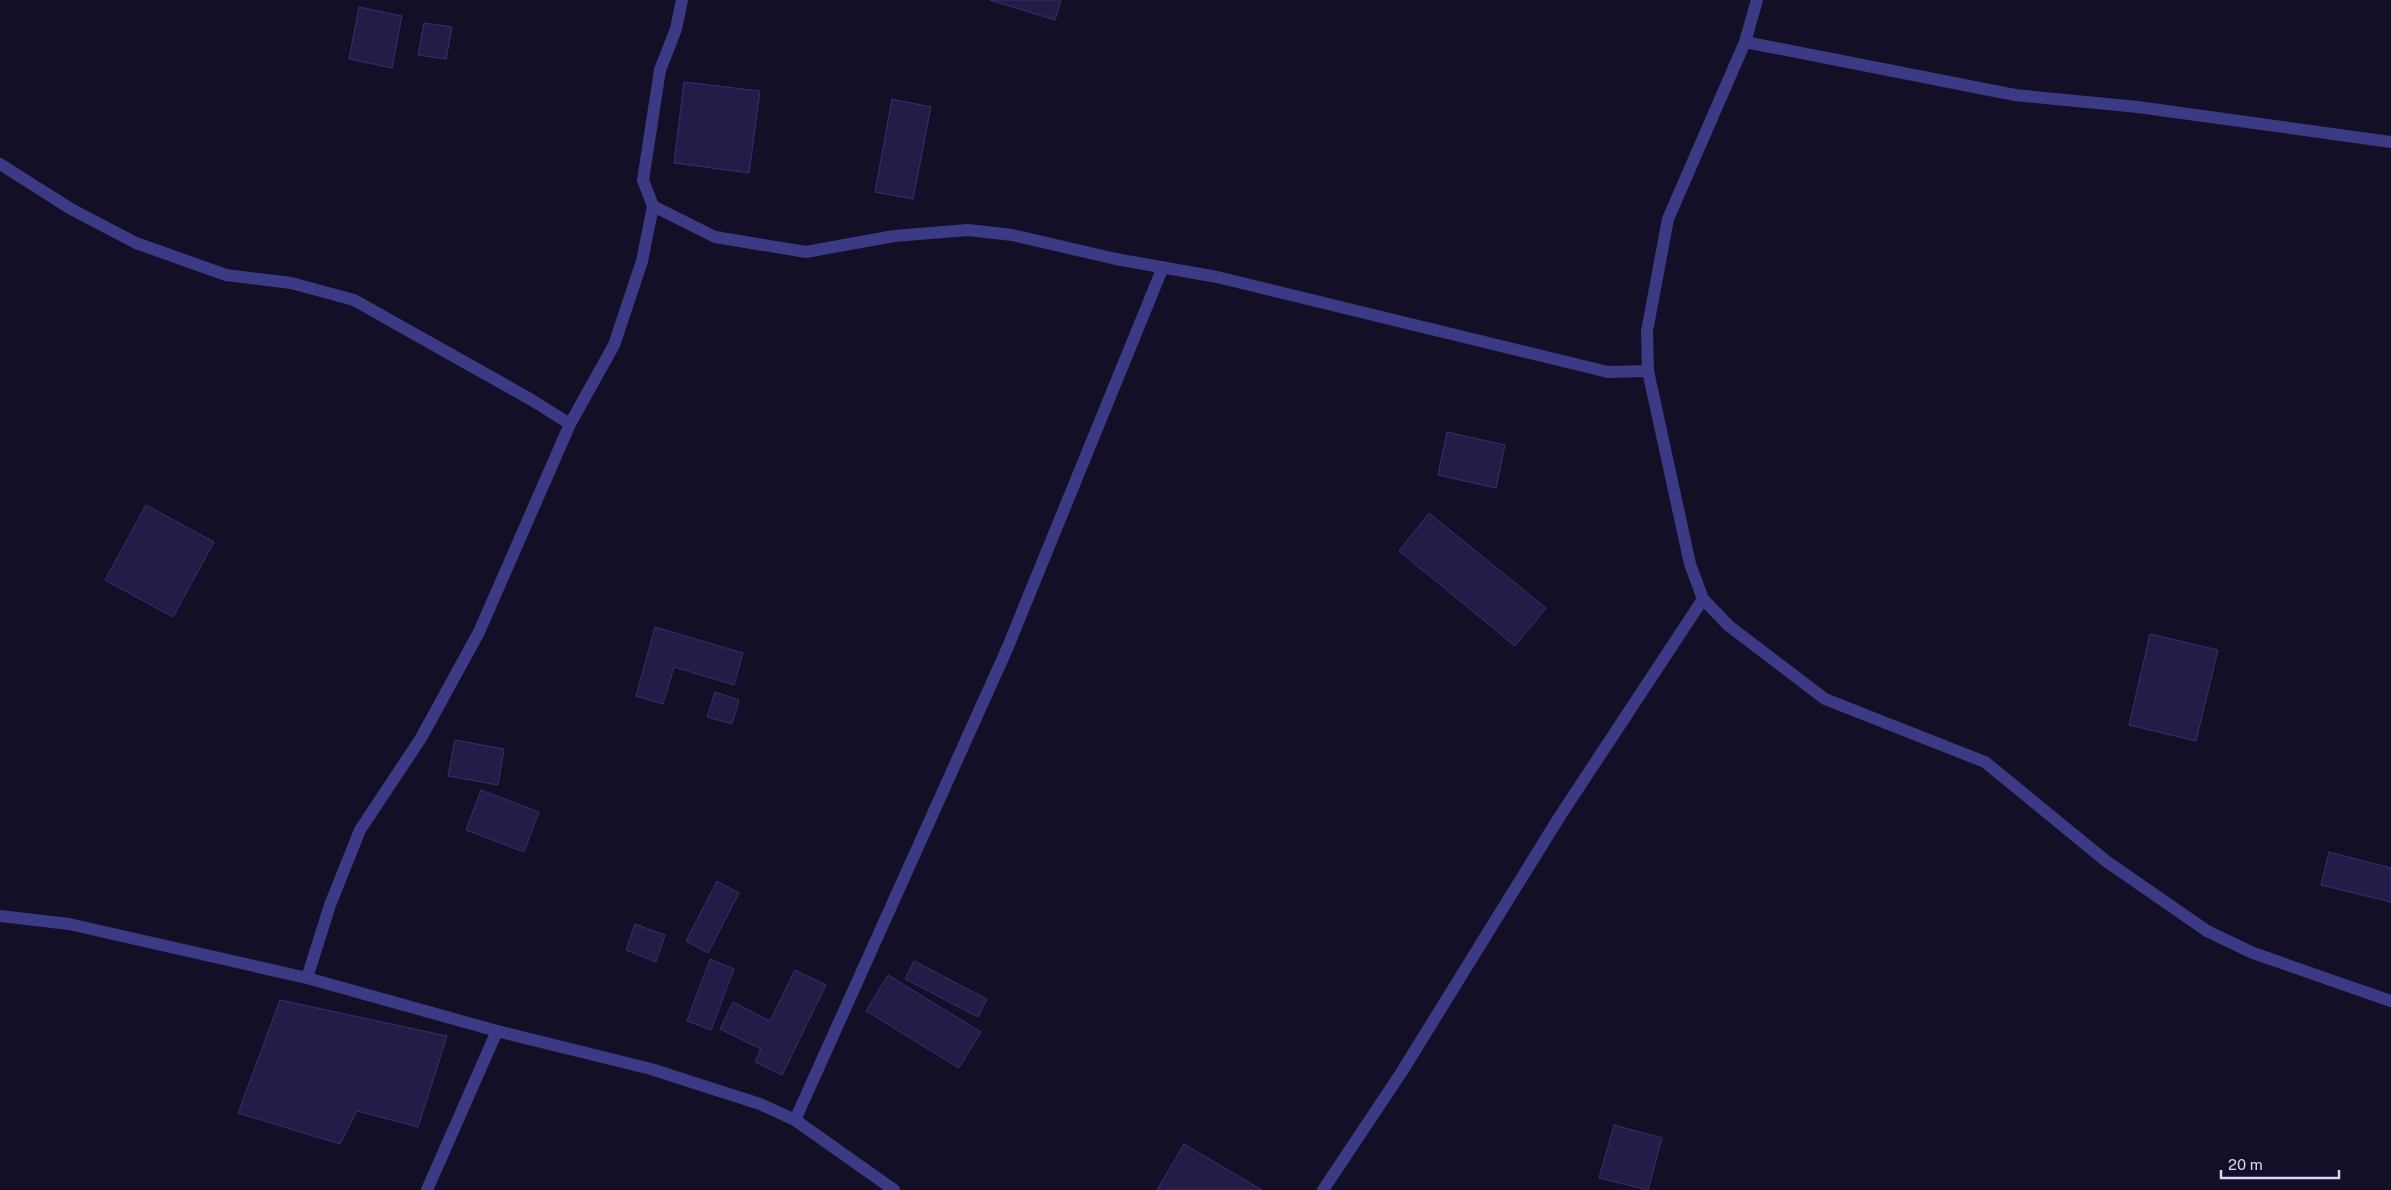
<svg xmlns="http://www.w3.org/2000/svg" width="2391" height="1190" font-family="'Public Sans',sans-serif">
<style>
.building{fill:#241b47;stroke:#3b2d73}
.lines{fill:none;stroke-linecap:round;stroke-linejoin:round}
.minor{stroke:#3d3a85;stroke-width:12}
</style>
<rect width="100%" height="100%" fill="#130f26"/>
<!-- building -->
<g class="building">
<path d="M990,0H1061L1055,20Z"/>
<path d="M359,7L402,16L392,68L349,59Z"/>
<path d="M424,23L452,27L446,59L418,55Z"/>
<path d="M684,82L760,91L749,173L674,163Z"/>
<path d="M892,99L931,107L913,199L875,192Z"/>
<path d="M1447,432L1505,445L1496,488L1438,475Z"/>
<path d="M146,505L214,542L173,617L105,580Z"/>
<path d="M1429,513L1546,608L1515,646L1399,551Z"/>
<path d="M655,627L743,653L734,685L674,667L663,704L636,696Z"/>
<path d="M2150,634L2218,650L2196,741L2129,725Z"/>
<path d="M715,692L739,700L732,724L707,717Z"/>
<path d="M455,740L504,749L498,785L448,776Z"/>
<path d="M481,790L539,812L524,852L466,830Z"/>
<path d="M2329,852L2391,868V902L2321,885Z"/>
<path d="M717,881L739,893L708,953L686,941Z"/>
<path d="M635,924L665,935L656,962L626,950Z"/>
<path d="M710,959L734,969L711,1030L687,1021Z"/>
<path d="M914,961L987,999L978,1017L905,979Z"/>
<path d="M795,970L826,985L782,1075L755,1062L761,1049L720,1029L733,1002L770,1021Z"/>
<path d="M888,975L981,1032L959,1068L866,1011Z"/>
<path d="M280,1000L447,1036L418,1127L357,1111L340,1144L238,1113Z"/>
<path d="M1614,1125L1662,1138L1648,1190L1599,1178Z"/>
<path d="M1184,1144L1262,1190H1157Z"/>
</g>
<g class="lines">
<!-- minor -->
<g class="minor">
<path d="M1757,0L1745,42L1668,219L1647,331L1648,371L1690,564L1703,599L1729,626L1825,699L1985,762L2106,861L2207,931L2253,953L2391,1001"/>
<path d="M1745,42L2015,95L2138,107L2391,142"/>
<path d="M0,164L71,209L136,243L226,275L291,283L354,300L530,399L570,424"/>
<path d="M653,206L715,237L806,252L894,236L968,230L1012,235L1116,259L1217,277L1608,372L1648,371"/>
<path d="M0,916L69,924L307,978L497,1031L651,1069L760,1104L795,1120L894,1190"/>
<path d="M307,978L330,905L360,830L421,738L479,632L570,424L614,345L642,261L653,206L643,180L660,70L676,29L682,0"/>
<path d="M795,1120L1007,649L1163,267"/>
<path d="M427,1190L497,1031"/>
<path d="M1323,1190L1401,1073L1560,816L1703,599"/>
</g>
</g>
<!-- scale -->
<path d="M2221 1170v8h118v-8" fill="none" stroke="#d9d4ff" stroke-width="2.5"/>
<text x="2228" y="1170" font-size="15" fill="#d9d4ff" stroke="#130f26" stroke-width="4" paint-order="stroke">20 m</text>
</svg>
